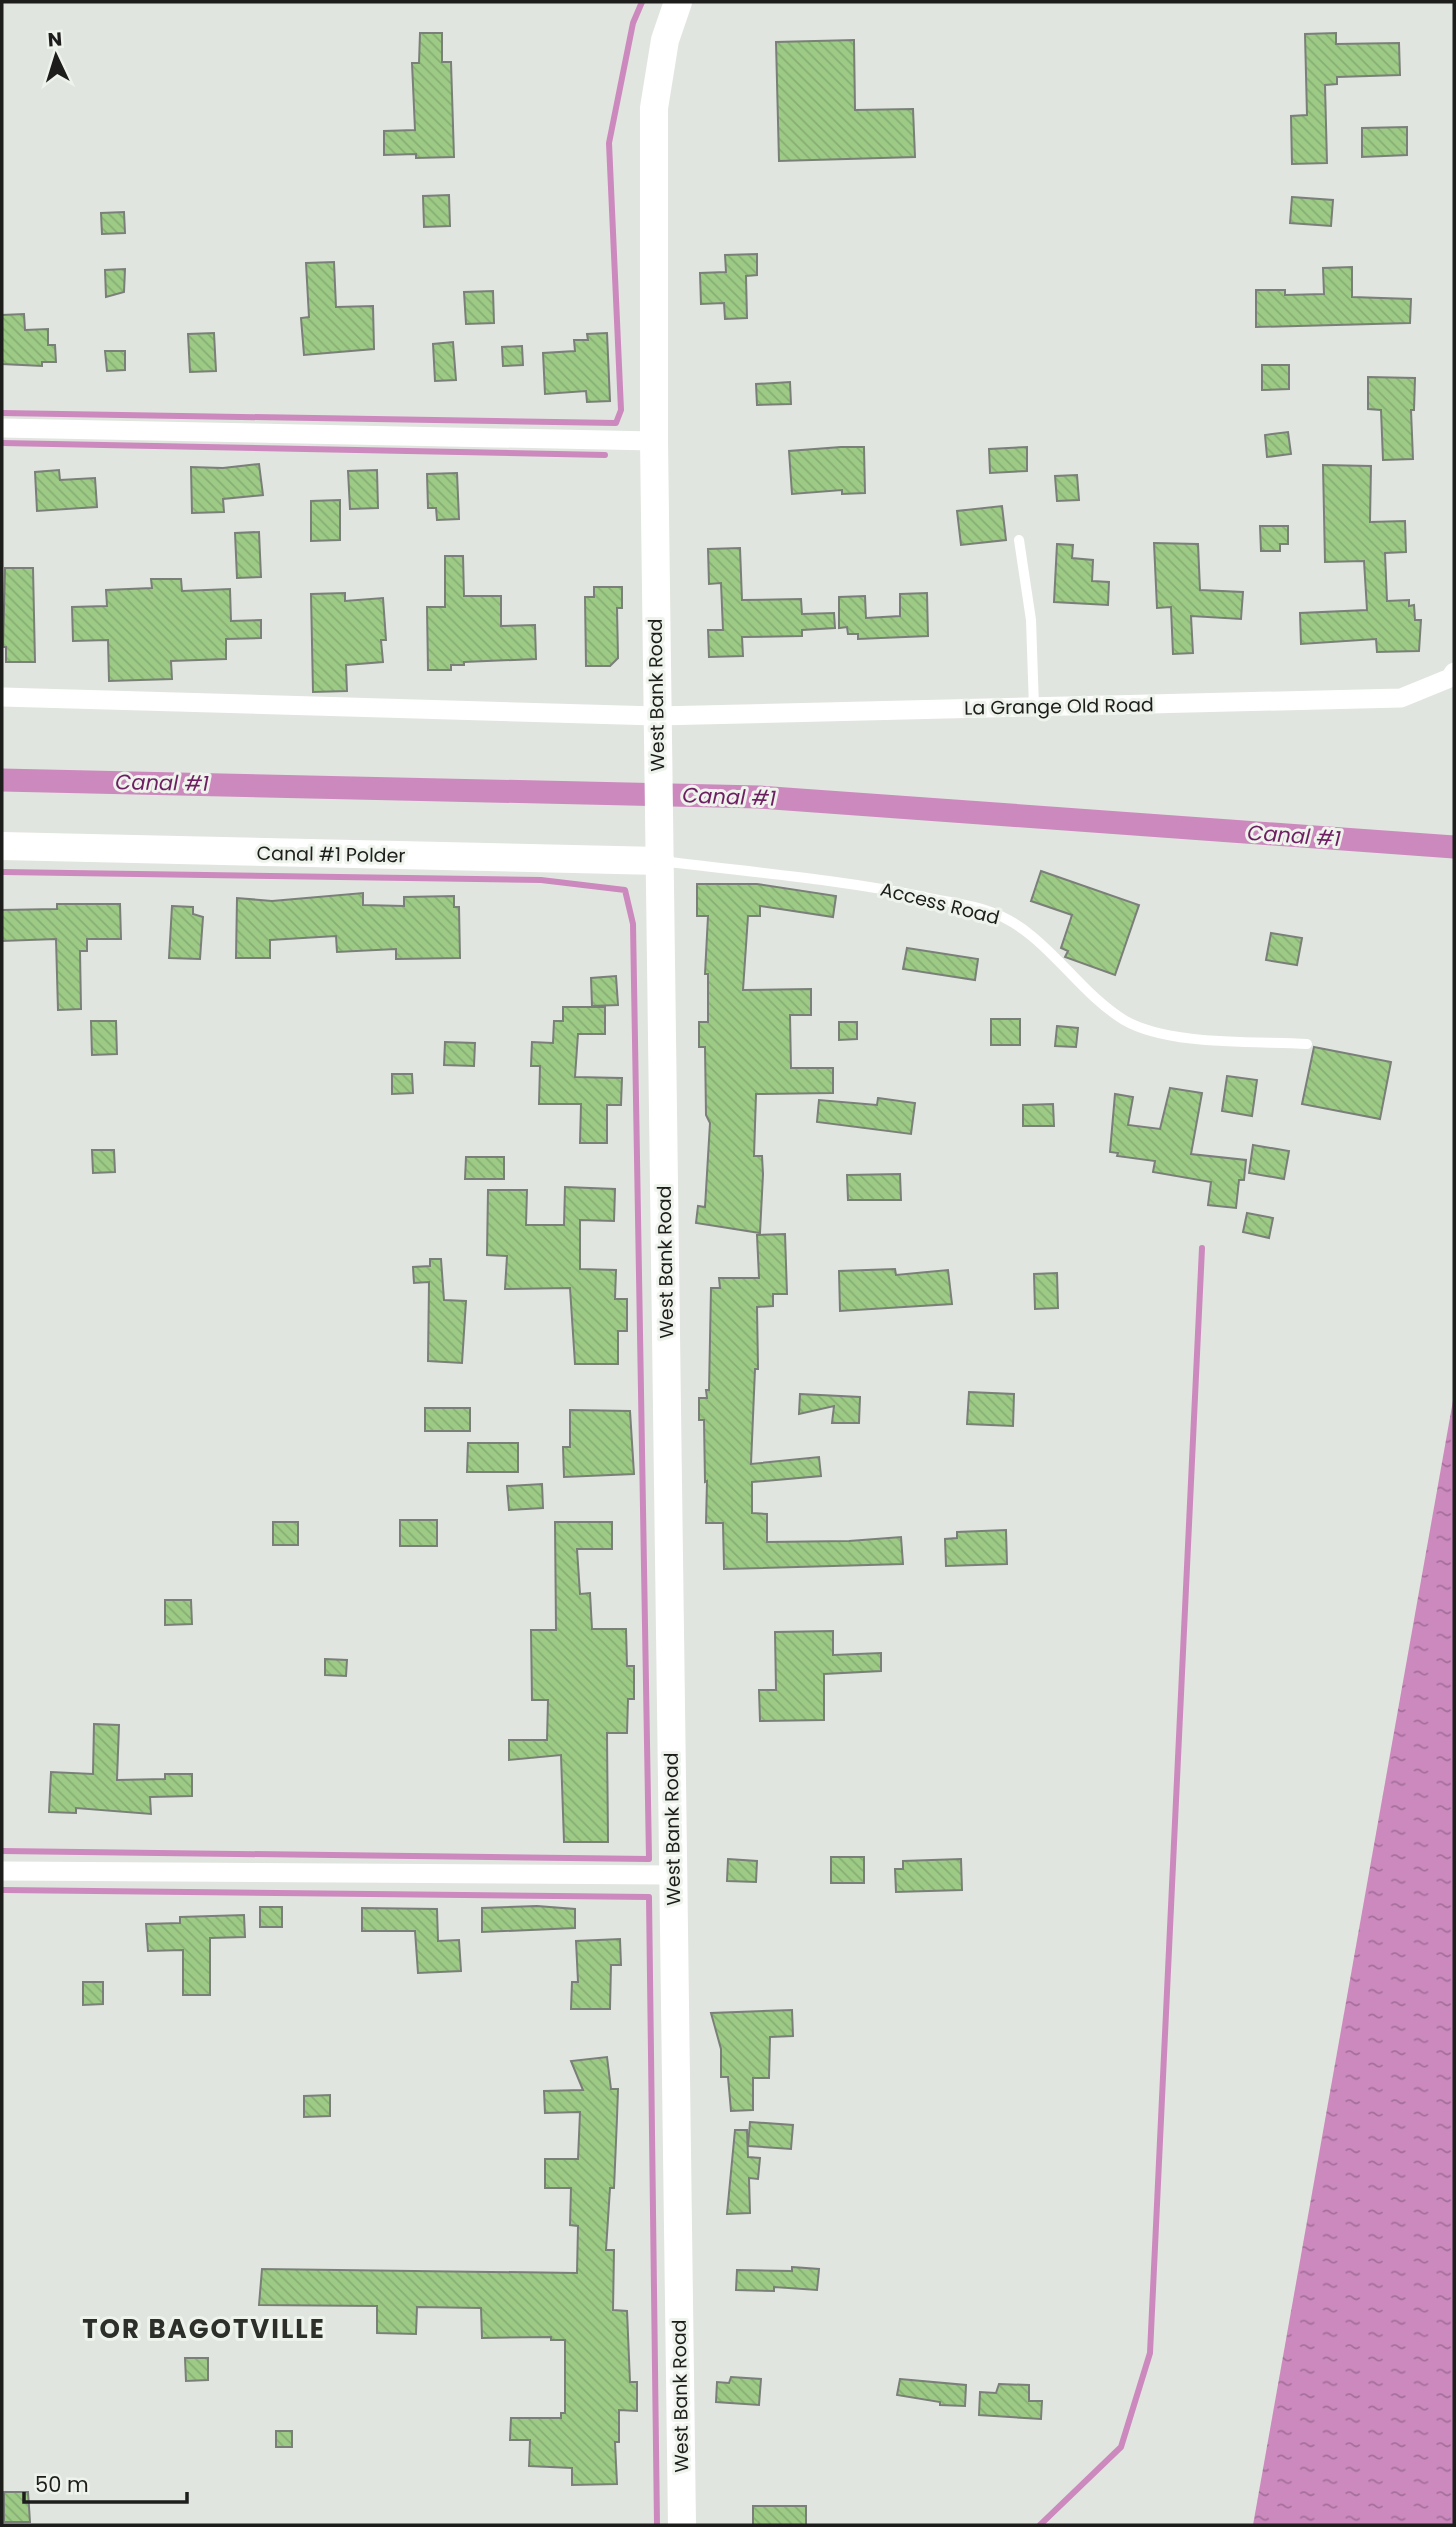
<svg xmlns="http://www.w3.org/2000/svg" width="1456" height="2527" font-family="Poppins,sans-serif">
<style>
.water{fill:url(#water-ripples)}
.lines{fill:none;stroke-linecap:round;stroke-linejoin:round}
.stream{stroke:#cc89be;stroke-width:6}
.canal{stroke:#cc89be;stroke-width:23}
.building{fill:url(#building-back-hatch);stroke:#7b7f79;stroke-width:2}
.lane{stroke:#fff;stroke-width:10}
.street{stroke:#fff;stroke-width:19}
.secondary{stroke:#fff;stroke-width:28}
.labels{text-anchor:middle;stroke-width:6;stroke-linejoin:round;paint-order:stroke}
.street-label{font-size:19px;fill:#1d1e1c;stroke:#eef3ec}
.water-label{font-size:21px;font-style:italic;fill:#6d1f62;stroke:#eef3ec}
.district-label{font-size:26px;font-weight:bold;letter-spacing:2px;fill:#2c2f2a;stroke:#eef3ec}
</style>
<defs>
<pattern id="water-ripples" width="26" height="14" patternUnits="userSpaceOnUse" patternTransform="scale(1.75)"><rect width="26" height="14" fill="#cc89be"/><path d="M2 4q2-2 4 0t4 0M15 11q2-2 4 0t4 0" fill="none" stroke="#a56f9a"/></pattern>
<pattern id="building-back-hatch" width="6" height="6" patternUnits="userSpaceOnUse" patternTransform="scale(1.75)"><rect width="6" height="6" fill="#9dcb86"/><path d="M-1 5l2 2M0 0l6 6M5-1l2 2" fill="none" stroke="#87ae73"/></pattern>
</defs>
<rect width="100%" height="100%" fill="#e1e5df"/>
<!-- water -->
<path class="water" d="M1454,1395V2525H1253Z"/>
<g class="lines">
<!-- stream -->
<g class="stream">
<path d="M2,413L616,423L621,410L609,143L633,23L642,2"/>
<path d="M2,443L605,455"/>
<path d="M2,872L541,880L625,890L633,924L649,1859L2,1851"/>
<path d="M2,1890L649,1897L657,2525"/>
<path d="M1040,2525L1121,2447L1150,2353L1202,1248"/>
</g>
<!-- canal -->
<path class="canal" d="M2,780L759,797L1454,847"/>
</g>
<!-- building -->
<g class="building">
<path d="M420,33H442V62H451L454,157L416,158V154L384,155V131L415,130L412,63H419Z"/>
<path d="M1336,33V44L1399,43L1400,75L1337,77V84L1325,85L1327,163L1292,164L1291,116L1307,115L1305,34Z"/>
<path d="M854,40L855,110L913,109L915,157L779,161L776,42Z"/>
<path d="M1407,127V155L1362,157V128Z"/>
<path d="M449,195L450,226L424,227L423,196Z"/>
<path d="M1292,197L1333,200L1331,226L1290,223Z"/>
<path d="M124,212L125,233L102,234L101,213Z"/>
<path d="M757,254V275L746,276L747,318L725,319L724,303L701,304L700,273L726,272L725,255Z"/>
<path d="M334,262L336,307L373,306L374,349L304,355L301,318L309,317L306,263Z"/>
<path d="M1352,267V297L1411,299L1410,323L1256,327V290H1285V295L1324,294L1323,268Z"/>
<path d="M125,269L124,292L106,297L105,270Z"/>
<path d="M493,291L494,323L466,324L464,292Z"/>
<path d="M24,314L25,330L48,329V345H55L56,362H42V366L2,364V315Z"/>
<path d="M214,333L216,371L190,372L188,334Z"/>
<path d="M607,333L610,401L587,402L586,391L545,394L543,353L575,351L574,340H588L587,334Z"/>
<path d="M453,342L456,380L435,381L433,344Z"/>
<path d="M522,346L523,365L503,366L502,347Z"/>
<path d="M105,351H125V370L107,371Z"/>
<path d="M1262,365H1289V389L1262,390Z"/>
<path d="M1368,377L1415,378L1414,410H1411L1413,459L1383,460L1381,410L1368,409Z"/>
<path d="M790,382L791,404L757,405L756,384Z"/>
<path d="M1288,432L1291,454L1267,457L1265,435Z"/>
<path d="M841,447H864L865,493L842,494V490L792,494L789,451Z"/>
<path d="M1027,447V471L990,473L989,449Z"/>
<path d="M259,464L263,495L223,499L224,512L192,513L191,467L223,468Z"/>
<path d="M1323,465L1371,466L1370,522L1405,521L1406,552L1385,553L1387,601L1409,600V606L1414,605L1415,620H1421L1419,651L1377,652L1376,639L1301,644L1300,613L1367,610L1364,561L1325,562Z"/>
<path d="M59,470L60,480L95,478L97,507L37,511L35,472Z"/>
<path d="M377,470L378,508L350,509L348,471Z"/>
<path d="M457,473L459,519L437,520L436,508H428L427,474Z"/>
<path d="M1077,475L1079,500L1057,501L1055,476Z"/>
<path d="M340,500V540L311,541V501Z"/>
<path d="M1002,506L1006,540L961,545L957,511Z"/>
<path d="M1260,526H1288V544H1280V551H1261Z"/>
<path d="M259,532L261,577L237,578L235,533Z"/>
<path d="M1154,543L1198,544L1200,590L1243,592L1241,619L1191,616L1193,653L1173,654L1171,607L1157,608Z"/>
<path d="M1057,544L1073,545L1072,558L1093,560L1092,581L1109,582L1108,605L1054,602Z"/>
<path d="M740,548L742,600L801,599L802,614L834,613L835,628L802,630V636L742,637L743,656L709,657L708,630H723L721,583L709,584L708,549Z"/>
<path d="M445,556H463L464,596H501V626L535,625L536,659L464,662V665H451V670H428L427,607H445Z"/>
<path d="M5,568H33L35,662H6V647H3Z"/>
<path d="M151,579H181L182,591L230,589L231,621L261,620V638L226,639V659L171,661L172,679L109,681L108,640L73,641L72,607L107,606L106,590L152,588Z"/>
<path d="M594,587H622V608H617L618,658L610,666H586L585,597H594Z"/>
<path d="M345,593V601L383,598L386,640H381L383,662L346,665L347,691L313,692L311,594Z"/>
<path d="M927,593L928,636L858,639V634H848L847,627L839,628V597L865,596L866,618L900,616V594Z"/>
<path d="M1041,871L1139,905L1115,975L1065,957L1068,951L1061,948L1072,915L1031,901Z"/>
<path d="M697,884H757L836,896L833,917L760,906V916H748L743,990L811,989V1015H790L791,1068H833V1093L756,1094L754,1156H762L763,1174L760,1233L696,1223L698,1206L705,1207L710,1123L706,1115L705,1047H699V1022H708V974H705L708,916H697Z"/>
<path d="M363,893V905L404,906V897L454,896V907H459L460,958L396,959V949L337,952L336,936L270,940V958H236L237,898L272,901Z"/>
<path d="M57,904H120L121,939H87V951H80L81,1009L58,1010L56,939L2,941V910L57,909Z"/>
<path d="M172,906L193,907V914L203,917L200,959L169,958Z"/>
<path d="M1271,933L1302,938L1297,965L1266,960Z"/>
<path d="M907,948L978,959L975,980L903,969Z"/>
<path d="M616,976L618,1005L592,1006L591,978Z"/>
<path d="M563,1007H605V1034H578L575,1077L622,1078L621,1105H607V1143H580L581,1104H539L540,1066H531L532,1042L553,1043L554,1021H563Z"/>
<rect x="991" y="1019" width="29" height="26"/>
<path d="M91,1021H116L117,1054L92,1055Z"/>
<path d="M839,1022H857V1039L839,1040Z"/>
<path d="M1057,1026L1078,1028L1076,1047L1055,1046Z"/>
<path d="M445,1042L475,1043L474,1066L444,1065Z"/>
<path d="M1314,1047L1391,1062L1380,1119L1302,1104Z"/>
<path d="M392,1074H412L413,1093L392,1094Z"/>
<path d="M1227,1076L1257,1080L1252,1116L1222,1111Z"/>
<path d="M1170,1088L1202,1093L1191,1154L1246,1160L1244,1180H1239L1236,1208L1208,1205L1211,1182L1153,1172L1155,1161L1117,1156L1118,1153L1110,1152L1115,1094L1133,1097L1128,1125L1160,1129Z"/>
<path d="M878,1098L915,1103L911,1134L817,1122L819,1100L877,1105Z"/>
<path d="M1053,1104L1054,1126H1023V1105Z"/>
<path d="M1253,1145L1289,1151L1284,1179L1249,1173Z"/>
<path d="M92,1150H114L115,1172L93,1173Z"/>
<path d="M466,1157H504V1179H465Z"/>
<path d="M900,1174L901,1200H848L847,1175Z"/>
<path d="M565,1187L615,1189L614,1221L580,1220V1269L616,1270L615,1299H627V1331H618V1364H575L570,1288L505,1289L507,1256L487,1255L488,1190H527L526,1225H564Z"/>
<path d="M1247,1213L1273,1218L1269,1238L1243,1232Z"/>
<path d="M785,1234L787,1294H773V1306L757,1307L758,1369H755L751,1464L819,1457L821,1476L752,1482V1513L767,1514V1542L849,1541L901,1537L903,1564L724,1569L723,1523H706L707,1481L705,1482L704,1420H699V1398H707L706,1390H709L711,1288H720L719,1278H759L757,1235Z"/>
<path d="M430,1259H441L444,1300L466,1301L462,1363L428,1361L429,1282L414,1283L413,1267L430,1266Z"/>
<path d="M895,1269L896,1275L948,1270L952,1304L840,1311L839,1271Z"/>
<path d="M1057,1273L1058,1308L1035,1309L1034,1274Z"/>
<path d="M969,1392L1014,1394L1013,1426L967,1424Z"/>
<path d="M800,1394L860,1397L859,1423H832L834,1406L799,1414Z"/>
<rect x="425" y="1408" width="45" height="23"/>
<path d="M570,1410L630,1411L634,1474L564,1477L563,1447H570Z"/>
<path d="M468,1443H518V1472H467Z"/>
<path d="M542,1484L543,1508L509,1510L507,1486Z"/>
<rect x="400" y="1520" width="37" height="26"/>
<rect x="273" y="1522" width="25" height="23"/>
<path d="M555,1522H612V1549H577L580,1594L590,1593L592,1629H626L627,1666H634V1699H628L627,1733H607L608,1842H564L561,1755L509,1760V1740H547L548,1700H532L531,1630H556Z"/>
<path d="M1006,1530L1007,1564L946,1566L945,1539L957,1538V1532Z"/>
<path d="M165,1600H191L192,1624L165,1625Z"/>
<path d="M833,1631V1655L881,1653V1671L824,1674V1720L760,1721L759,1690H776L775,1632Z"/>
<path d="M325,1659L347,1660L346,1676L325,1675Z"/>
<path d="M94,1724L119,1725L117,1780L165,1779V1774H192V1796L150,1797L151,1814L76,1808V1813L49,1812L51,1772L93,1774Z"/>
<rect x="831" y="1857" width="33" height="26"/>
<path d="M728,1859L757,1861L756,1882L727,1881Z"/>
<path d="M961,1859L962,1890L896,1892L895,1869H903V1861Z"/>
<path d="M537,1906L575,1909V1928L482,1932V1908Z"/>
<rect x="260" y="1907" width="22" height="20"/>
<path d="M362,1908L437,1909L438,1941L459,1940L461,1971L418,1973L415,1931H362Z"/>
<path d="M244,1915L245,1937L210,1938V1995H183V1950L148,1951L146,1924L180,1923V1917Z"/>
<path d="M620,1939L621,1965H611L610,2009H571L572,1982H578L576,1941Z"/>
<path d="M83,1982H103V2004L83,2005Z"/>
<path d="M792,2010L793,2036L770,2037L769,2078H753V2110L731,2111L728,2077H721V2049L711,2013Z"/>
<path d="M607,2057L611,2089H618L617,2118L614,2188H610L606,2250H614L613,2310L627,2311L630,2382H637V2411L619,2410V2442H615L617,2484L572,2485V2468L529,2466L530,2440H510L511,2418H561V2413H565V2340H551V2337L482,2338L481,2308L417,2307L416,2334L377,2333V2306L259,2305L262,2269L577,2273L578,2226L570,2225L571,2188H545V2159H578L580,2112L545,2113L544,2091L583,2090L571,2061Z"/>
<path d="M330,2095V2116L304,2117V2096Z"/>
<path d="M750,2122L793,2125L791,2149L748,2146Z"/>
<path d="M735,2130H747L748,2157L760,2158L758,2179L749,2178L750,2213L727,2214Z"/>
<path d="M792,2267L819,2269L817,2290L774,2287V2291L736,2290L737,2270L792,2271Z"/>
<path d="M185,2358H208V2380L186,2381Z"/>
<path d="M731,2377L761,2379L759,2405L716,2402L717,2382L729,2383Z"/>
<path d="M900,2379L966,2385L965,2406L940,2405V2402L897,2395Z"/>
<path d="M999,2384L1029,2385V2401H1042L1041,2419L979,2415L980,2392L996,2393Z"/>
<rect x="276" y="2431" width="16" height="16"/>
<path d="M4,2492H28L30,2522H4Z"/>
<rect x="753" y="2506" width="53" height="19"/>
</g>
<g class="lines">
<!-- lane -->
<g class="lane">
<path d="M1019,540L1031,620L1034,707"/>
<path d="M661,861C749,872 838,879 925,897C946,902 968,904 988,911C1044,929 1075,990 1124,1020C1168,1046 1256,1041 1307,1044"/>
</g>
<!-- street -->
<g class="street">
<path d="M2,428L654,441"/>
<path d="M2,697L657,716L1401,698L1450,678L1454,672"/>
<path d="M2,1871L673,1875"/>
</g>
<!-- secondary -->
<g class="secondary">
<path d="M678,2L665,40L654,108V441L682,2525"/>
<path d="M2,846L660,861"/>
</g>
</g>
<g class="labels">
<!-- street labels -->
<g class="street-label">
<text transform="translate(656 695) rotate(-91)" y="7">West Bank Road</text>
<text transform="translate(1059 706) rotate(-1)" y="7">La Grange Old Road</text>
<text transform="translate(331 854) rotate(1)" y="7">Canal #1 Polder</text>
<text transform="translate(940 903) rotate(14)" y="7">Access Road</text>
<text transform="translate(665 1262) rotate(-91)" y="7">West Bank Road</text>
<text transform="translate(672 1829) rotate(-91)" y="7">West Bank Road</text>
<text transform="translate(680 2396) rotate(-91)" y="7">West Bank Road</text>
</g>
<!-- water labels -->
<g class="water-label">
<text transform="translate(162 783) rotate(1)" y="7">Canal #1</text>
<text transform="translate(729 797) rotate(2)" y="7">Canal #1</text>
<text transform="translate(1294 836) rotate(4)" y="7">Canal #1</text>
</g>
<!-- district labels -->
<g class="district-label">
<text x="204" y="2338">TOR BAGOTVILLE</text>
</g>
</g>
<!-- border -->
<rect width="1456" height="2527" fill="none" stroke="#1d1e1c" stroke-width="7"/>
<!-- north arrow -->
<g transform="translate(56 56) rotate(356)" stroke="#eef3ec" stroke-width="5" paint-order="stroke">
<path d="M0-5L12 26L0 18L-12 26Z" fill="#1d1e1c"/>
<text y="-10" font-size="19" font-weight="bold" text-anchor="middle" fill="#1d1e1c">N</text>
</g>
<!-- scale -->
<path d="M24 2492v10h163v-10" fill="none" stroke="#1d1e1c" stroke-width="3.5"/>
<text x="35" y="2492" font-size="21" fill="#1d1e1c" stroke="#eef3ec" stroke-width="5" paint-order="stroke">50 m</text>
</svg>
